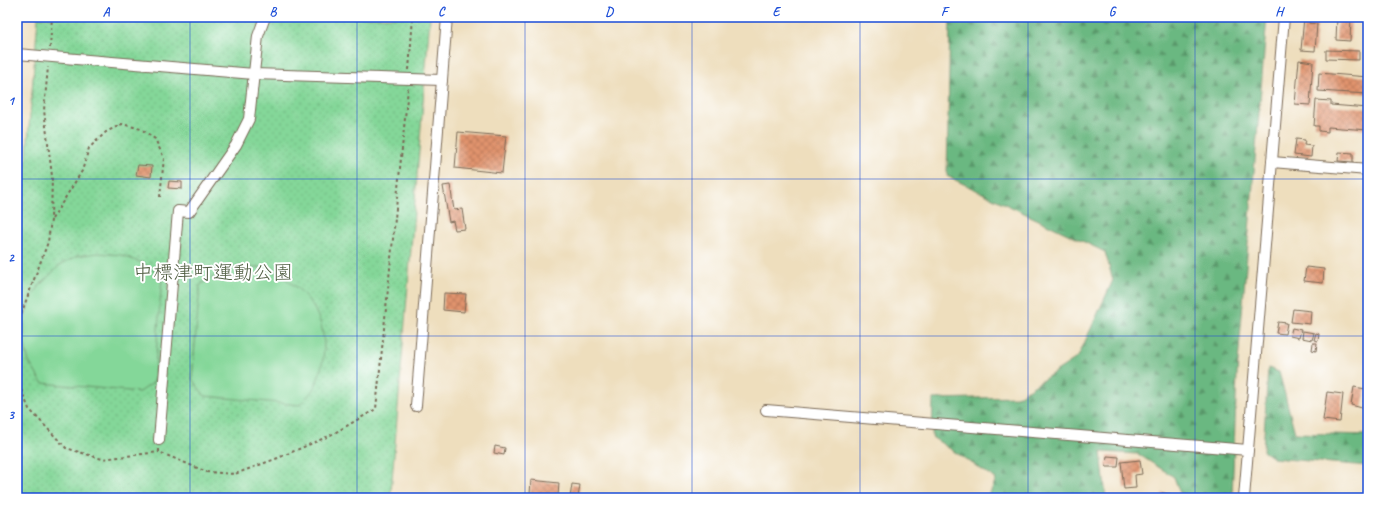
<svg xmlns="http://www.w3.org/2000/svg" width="1385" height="515" font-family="Caveat,'Klee One',sans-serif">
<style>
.forest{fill:url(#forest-firs);stroke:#537150}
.park{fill:url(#park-dots);stroke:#60805c}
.pitch{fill:#84d799;stroke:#60805c}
.building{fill:url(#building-cross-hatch)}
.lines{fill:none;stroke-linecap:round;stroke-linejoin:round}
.minor-casing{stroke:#7a6956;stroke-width:12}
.path{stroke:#7a6956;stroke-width:2;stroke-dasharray:3 3;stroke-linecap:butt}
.minor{stroke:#fff;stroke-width:10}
.grid{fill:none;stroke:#1d4ed8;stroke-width:1;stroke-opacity:0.55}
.labels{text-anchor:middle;stroke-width:4;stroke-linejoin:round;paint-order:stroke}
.park-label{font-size:20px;fill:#515e43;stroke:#fff}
.neatline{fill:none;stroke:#1d4ed8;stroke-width:1.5}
.grid-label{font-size:13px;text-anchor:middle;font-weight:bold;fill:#1d4ed8}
</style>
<defs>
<pattern id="forest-firs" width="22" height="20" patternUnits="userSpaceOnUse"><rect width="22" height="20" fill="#6bb881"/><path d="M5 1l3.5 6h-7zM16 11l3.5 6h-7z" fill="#599669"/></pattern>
<pattern id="park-dots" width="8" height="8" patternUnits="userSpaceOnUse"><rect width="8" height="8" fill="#84d799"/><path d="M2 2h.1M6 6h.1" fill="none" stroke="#73b983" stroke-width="1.8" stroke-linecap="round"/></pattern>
<pattern id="building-cross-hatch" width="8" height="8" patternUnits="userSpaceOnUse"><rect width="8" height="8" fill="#e0936d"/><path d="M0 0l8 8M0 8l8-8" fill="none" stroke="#b77859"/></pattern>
</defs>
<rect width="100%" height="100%" fill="#fff"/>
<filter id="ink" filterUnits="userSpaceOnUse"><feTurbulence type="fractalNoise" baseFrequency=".025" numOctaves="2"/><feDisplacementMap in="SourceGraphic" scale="8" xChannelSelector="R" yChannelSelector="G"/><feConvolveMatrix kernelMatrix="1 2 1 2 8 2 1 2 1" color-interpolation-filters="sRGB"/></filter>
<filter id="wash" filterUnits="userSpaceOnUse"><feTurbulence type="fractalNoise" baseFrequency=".012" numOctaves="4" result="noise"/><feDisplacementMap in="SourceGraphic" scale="16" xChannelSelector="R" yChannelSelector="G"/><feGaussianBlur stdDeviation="0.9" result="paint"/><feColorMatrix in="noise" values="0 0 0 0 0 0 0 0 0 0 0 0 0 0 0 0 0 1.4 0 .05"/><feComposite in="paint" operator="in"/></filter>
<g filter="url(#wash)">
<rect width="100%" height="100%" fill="#eedebd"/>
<!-- forest -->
<g class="forest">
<path d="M950,17H1267L1237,374L1232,497L1181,496L1174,477L1138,454L1101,452L1106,498H988L996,479L932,437L933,399L1017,397L1078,357L1113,280L1105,252L947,176Z"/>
<path d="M1268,368L1279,372L1295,433L1368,435V466L1273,458L1263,451Z"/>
</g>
<!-- park -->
<path class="park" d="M38,17H430L391,492L380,498H17V275Z"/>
<!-- pitch -->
<g class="pitch">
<path d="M98,253L121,255L145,264L162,277L154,382L140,392L42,383L29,362L24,343V321L30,300L41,284L60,265L77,256Z"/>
<path d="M246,266C253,267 261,267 267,269C276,272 284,277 291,283C325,308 332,348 315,386C312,393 304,399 300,405L205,396L192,379L200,285L227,269Z"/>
</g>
<g id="blocks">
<!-- building -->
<g class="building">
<path d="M1304,17H1310L1309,23L1317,24L1315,51L1301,50Z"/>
<path d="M1337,17H1351L1350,41L1336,40Z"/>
<path d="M1326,50L1359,51V60L1326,59Z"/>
<path d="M1299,60L1313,62L1310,105L1295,104Z"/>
<path d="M1319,73L1368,77V94L1318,91Z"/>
<path d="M1316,100L1331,101V105L1368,108V130L1328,127V132L1319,131V126H1314Z"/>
<path d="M458,132L506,136L502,173L455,168Z"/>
<path d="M1296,139L1305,140L1304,145L1312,146L1311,157L1294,155Z"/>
<path d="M1339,152L1353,153V162L1338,161Z"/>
<path d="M138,165L152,166L151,177L136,175Z"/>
<path d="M169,181L182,182V189L168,188Z"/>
<path d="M450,185L454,210L462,209L465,229L455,230L453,221L449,222L443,186Z"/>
<path d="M1306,267L1324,269L1323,283L1304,281Z"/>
<path d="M444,293L466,294L464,312L443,310Z"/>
<path d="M1293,309L1311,311L1310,324L1291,322Z"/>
<path d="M1278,322L1287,323L1285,334L1276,333Z"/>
<path d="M1292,328L1301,330L1299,338L1290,336Z"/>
<path d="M1303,331L1314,333L1312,340L1302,338Z"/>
<path d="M1316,333L1319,334L1318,341L1314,340Z"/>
<path d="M1313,343H1317L1316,351L1312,350Z"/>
<path d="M1354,387L1366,389L1362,408L1351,405Z"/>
<path d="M1327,392L1343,394L1340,422L1323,420Z"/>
<path d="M495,446L505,448L504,455L494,453Z"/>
<path d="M1107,456L1119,457L1118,467H1106Z"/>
<path d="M1140,460L1142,474L1135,475L1136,488L1124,489L1121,462Z"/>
<path d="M531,480L559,483L558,496L530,494Z"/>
<path d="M572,484L580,485L578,498H570Z"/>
<path d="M1162,493L1171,494L1170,498H1161Z"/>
</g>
</g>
</g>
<g filter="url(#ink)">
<use href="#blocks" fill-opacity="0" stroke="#7a6956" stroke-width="1"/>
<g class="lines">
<defs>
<g id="minor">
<path d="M17,54L254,74L442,80"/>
<path d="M1272,162L1368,170"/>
<path d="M416,406L447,17"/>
<path d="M766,410L1248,450"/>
<path d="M159,440L178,211L189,212L236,145L249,119L258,36L265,17"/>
<path d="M1244,498L1284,17"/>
</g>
</defs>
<!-- minor casing -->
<use href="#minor" class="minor-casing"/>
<!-- path -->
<g class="path">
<path d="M50,48L52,17"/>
<path d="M409,70L413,17"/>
<path d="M52,219L82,171L89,148L106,132L122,124L141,129L155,139L164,158L160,197"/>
<path d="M17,325L48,242L51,220L52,176L44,110L48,67"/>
<path d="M17,379L29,409L66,448L102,459L159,452"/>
<path d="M159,449V452L207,472L235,474L278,458L329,436L376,409L408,88"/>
</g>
<!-- minor -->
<use href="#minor" class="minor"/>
</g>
</g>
<!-- grid -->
<path class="grid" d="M190,17V498M357,17V498M525,17V498M692,17V498M860,17V498M1028,17V498M1195,17V498M17,179H1368M17,336H1368"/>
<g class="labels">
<!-- park labels -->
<g class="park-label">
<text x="213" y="279">中標津町運動公園</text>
</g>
</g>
<!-- margin -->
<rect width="1385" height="515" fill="none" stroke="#fff" stroke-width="44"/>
<rect x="22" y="22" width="1341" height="471" class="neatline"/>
<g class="grid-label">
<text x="106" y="16">A</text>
<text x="273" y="16">B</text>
<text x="441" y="16">C</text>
<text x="609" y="16">D</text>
<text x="776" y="16">E</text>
<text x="944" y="16">F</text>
<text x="1112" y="16">G</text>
<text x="1279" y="16">H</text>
<text x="11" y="105">1</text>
<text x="11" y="262">2</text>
<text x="11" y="419">3</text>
</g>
</svg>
